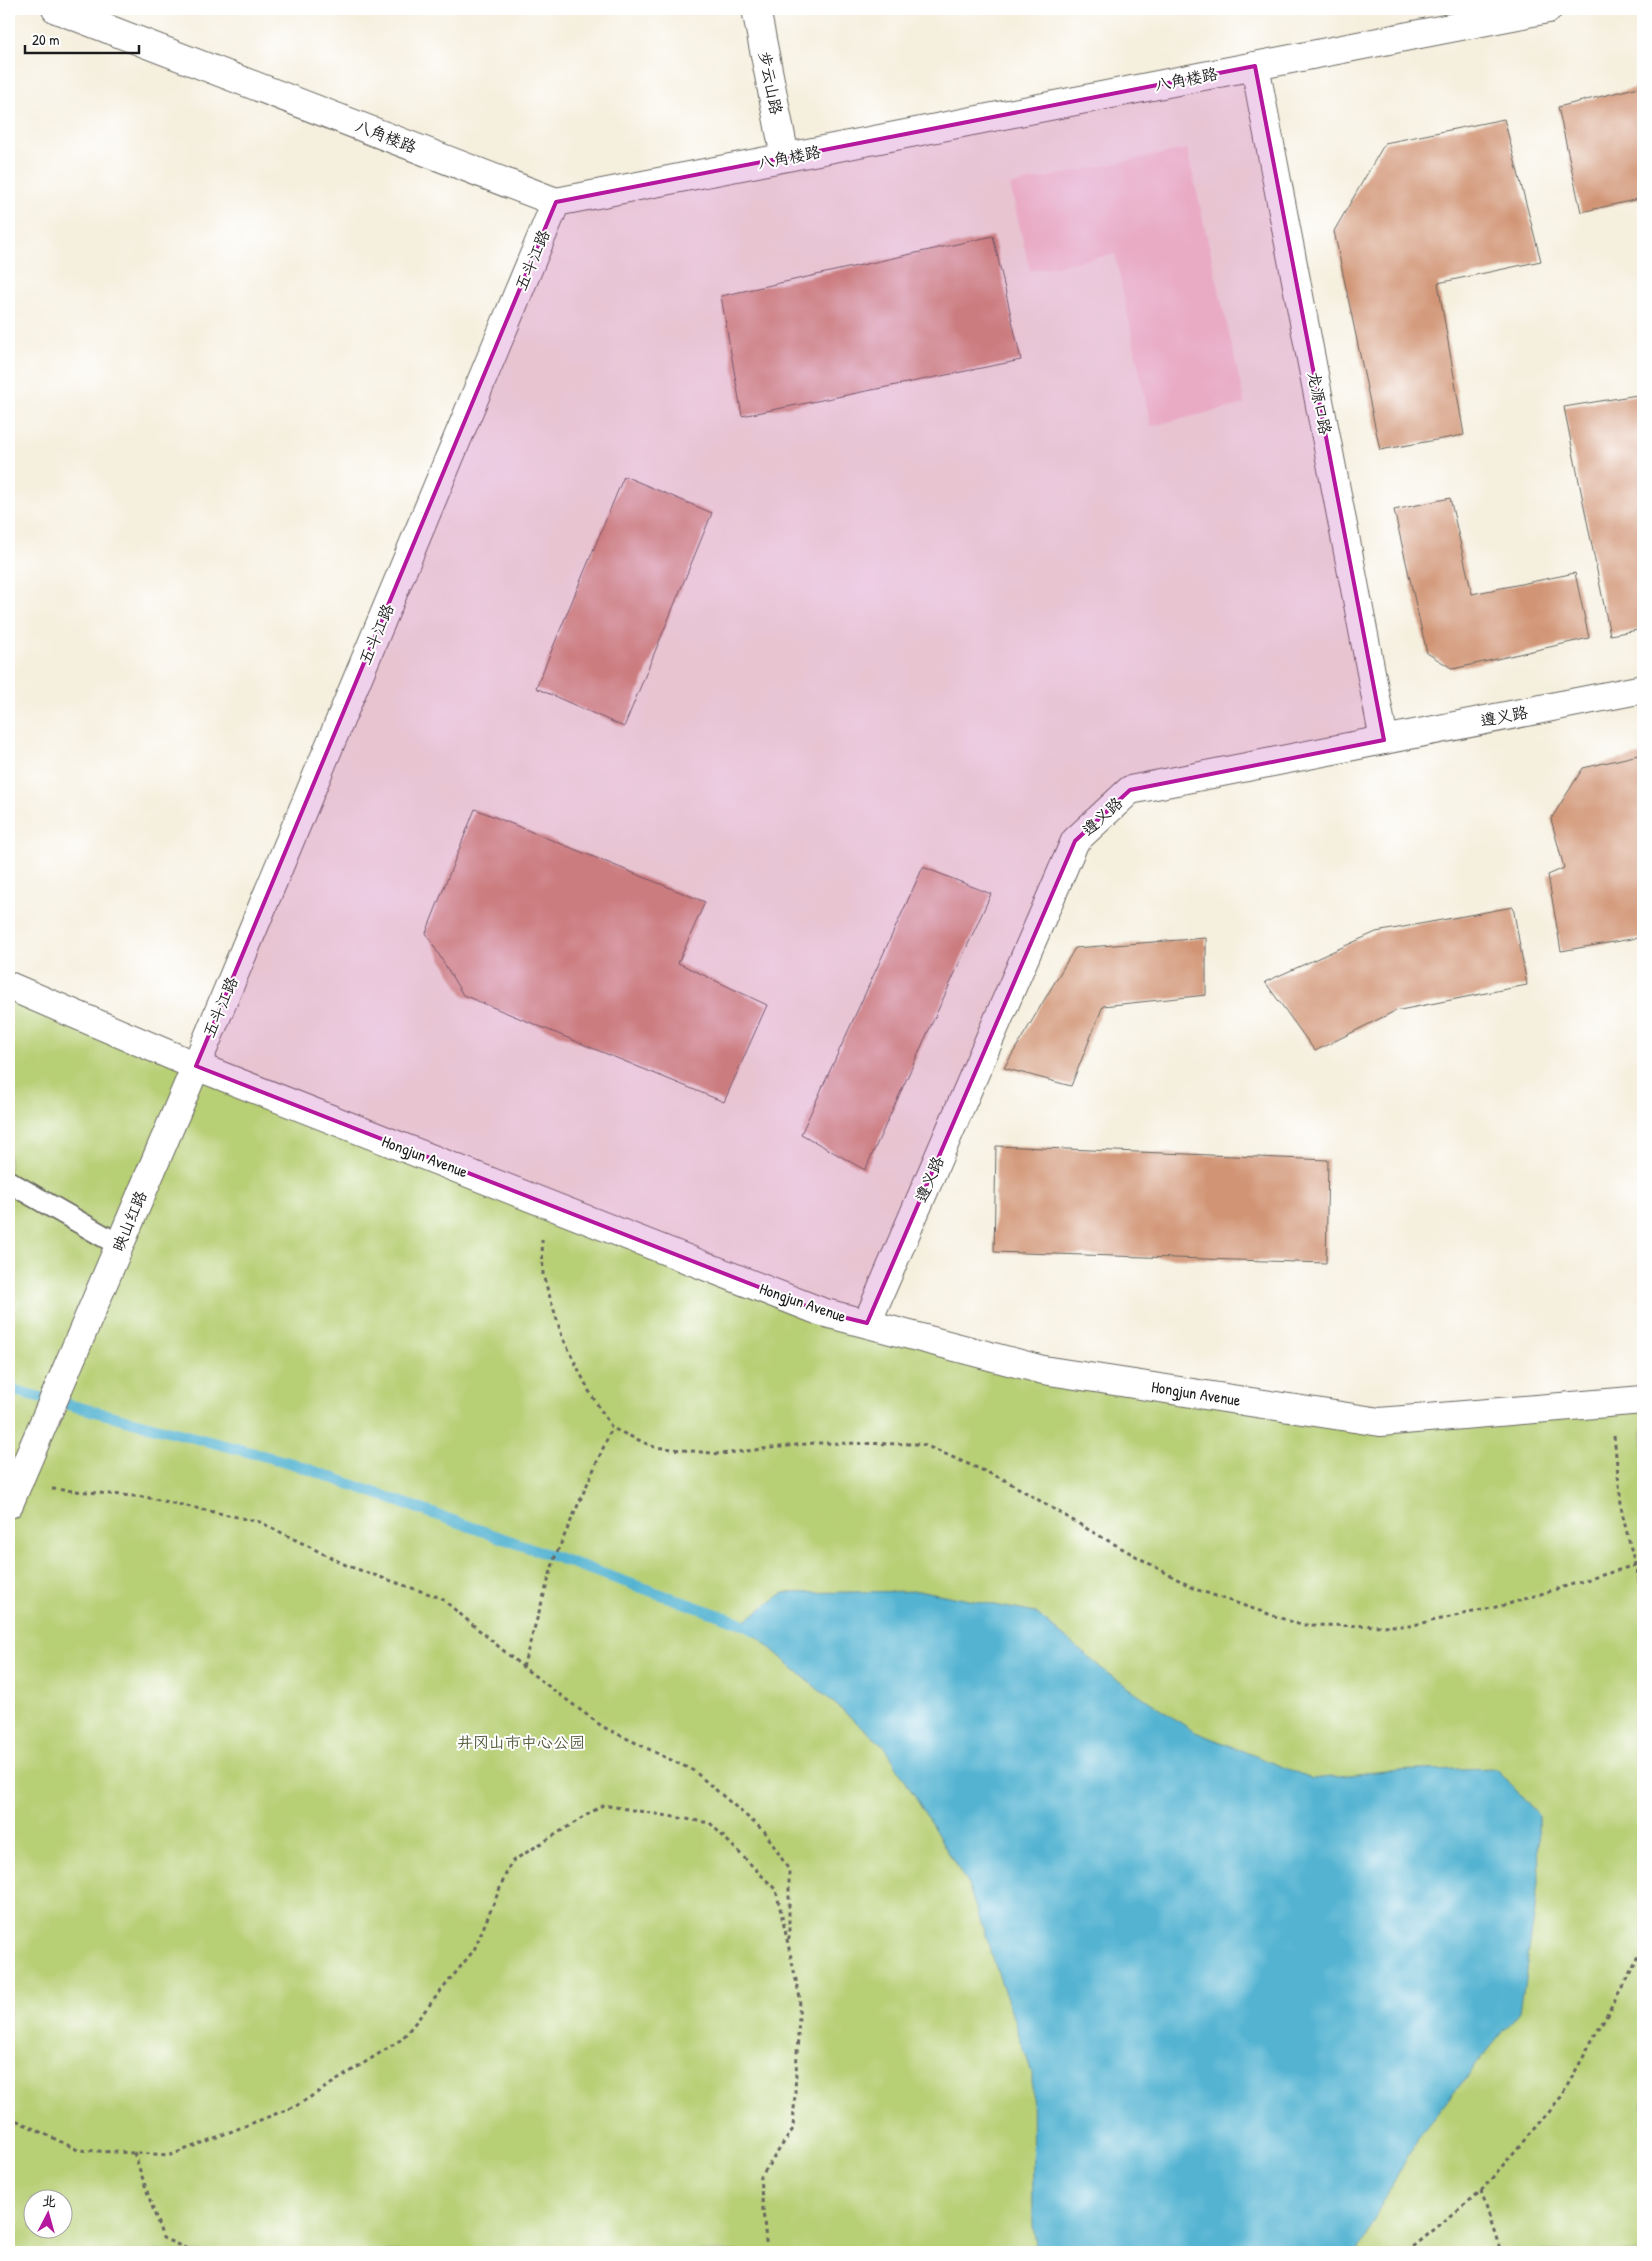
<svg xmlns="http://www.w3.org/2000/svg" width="1652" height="2261" font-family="'Patrick Hand','LXGW WenKai TC',sans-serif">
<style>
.built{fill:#f7d0cd}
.green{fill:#b7cf74;stroke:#6a7648;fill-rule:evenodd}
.water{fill:#52b3d1;stroke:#376876}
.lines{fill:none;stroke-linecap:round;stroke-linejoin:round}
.stream{stroke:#52b3d1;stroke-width:11}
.building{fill:#d19576}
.lane-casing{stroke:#686660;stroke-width:24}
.street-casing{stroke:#686660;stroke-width:30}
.secondary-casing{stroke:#686660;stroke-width:30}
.path{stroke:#686660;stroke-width:3;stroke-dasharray:4 4;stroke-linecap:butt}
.lane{stroke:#fff;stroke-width:21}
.street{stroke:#fff;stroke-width:28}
.secondary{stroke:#fff;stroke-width:28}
.marked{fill:#b5179e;fill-opacity:0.2;stroke:#b5179e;stroke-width:4;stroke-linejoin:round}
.labels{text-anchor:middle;stroke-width:4;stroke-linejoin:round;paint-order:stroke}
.street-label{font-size:16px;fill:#1c1c1c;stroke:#fff}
.park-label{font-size:16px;fill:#525b3b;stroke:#fff}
</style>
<rect width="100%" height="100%" fill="#fff"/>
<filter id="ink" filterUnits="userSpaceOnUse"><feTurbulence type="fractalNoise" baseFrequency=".02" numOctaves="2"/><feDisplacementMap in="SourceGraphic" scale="10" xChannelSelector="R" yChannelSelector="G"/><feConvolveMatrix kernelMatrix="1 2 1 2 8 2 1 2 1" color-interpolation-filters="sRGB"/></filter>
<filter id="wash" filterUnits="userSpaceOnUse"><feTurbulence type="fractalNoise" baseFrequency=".0096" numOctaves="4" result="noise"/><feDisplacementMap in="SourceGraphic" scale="20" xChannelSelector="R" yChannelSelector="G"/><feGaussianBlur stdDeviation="1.12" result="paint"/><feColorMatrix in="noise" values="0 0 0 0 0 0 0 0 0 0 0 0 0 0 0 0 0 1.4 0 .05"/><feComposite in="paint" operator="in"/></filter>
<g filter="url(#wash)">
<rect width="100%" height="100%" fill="#f5efde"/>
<!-- built -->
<path class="built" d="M1187,149L1245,404L1151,426L1115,254L1030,271L1010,185Z"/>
<!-- green -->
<path class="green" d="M9,986L822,1311L1043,1370L1380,1422L1643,1400V2252H9ZM32,2198H62V2228H32Z"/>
<!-- water -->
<path class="water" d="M923,1591L1036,1613L1107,1673L1193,1731L1313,1779L1385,1771L1497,1768L1538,1816L1539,1884L1520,2011L1418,2137L1357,2252H1037L1033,2225L1032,2073L968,1885L885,1747L741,1623L783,1593Z"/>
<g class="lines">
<!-- stream -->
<path class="stream" d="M9,1389L291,1463L741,1623L753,1630"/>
</g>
<g id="blocks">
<!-- building -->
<g class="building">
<path d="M1643,86V198L1581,212L1558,107Z"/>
<path d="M1504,119L1541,261L1438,283L1464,435L1380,450L1334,231L1385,143Z"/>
<path d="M993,236L1021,360L742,416L721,296Z"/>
<path d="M1643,394V629L1610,635L1564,407Z"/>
<path d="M624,476L712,513L624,727L536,688Z"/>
<path d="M1450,498L1472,594L1575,573L1589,638L1453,669L1427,653L1394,510Z"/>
<path d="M1643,754V937L1561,951L1548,875L1564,868L1551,819L1583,768Z"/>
<path d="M475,809L705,902L678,963L767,1005L724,1102L463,995L426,933Z"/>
<path d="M923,867L991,894L865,1170L801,1134Z"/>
<path d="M1513,907L1527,985L1395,1011L1315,1051L1265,982L1376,932Z"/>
<path d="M1206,938V995L1103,1006L1071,1086L1004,1068L1075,948Z"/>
<path d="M996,1146L1328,1160L1326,1263L994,1252Z"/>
</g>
</g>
</g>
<g filter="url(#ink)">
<use href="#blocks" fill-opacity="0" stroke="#686660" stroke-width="1"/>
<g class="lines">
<defs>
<path id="lane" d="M9,1182L119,1245"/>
<g id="street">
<path d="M56,9L556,202"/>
<path d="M756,9L785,157"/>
<path d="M1255,66L1384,740"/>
<path d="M867,1323L1075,841L1130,790L1643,689"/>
</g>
<g id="secondary">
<path d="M9,986L196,1066L822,1312L1043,1370L1380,1422L1643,1400"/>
<path d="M9,1504L196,1066L556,202L1548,9"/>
</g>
</defs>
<!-- lane casing -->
<use href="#lane" class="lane-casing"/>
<!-- street casing -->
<use href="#street" class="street-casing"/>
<!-- secondary casing -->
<use href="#secondary" class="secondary-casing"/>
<!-- path -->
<g class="path">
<path d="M542,1239L543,1275L562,1336L589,1391L612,1428L654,1447L720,1454L814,1443L922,1444L1005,1480L1089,1530L1195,1589L1301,1625L1409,1626L1505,1605L1635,1565"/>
<path d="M1614,1436L1622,1513L1640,1584L1643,1589"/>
<path d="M52,1489L145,1497L260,1522L348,1566L441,1598L523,1667L603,1727L694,1771L765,1832L789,1870V1939"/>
<path d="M523,1667L555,1557L612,1428"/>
<path d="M9,2117L78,2150L171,2155L296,2106L402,2039L474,1950L511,1862L603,1805L710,1823L776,1890L800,1998L793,2129L760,2178L767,2252"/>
<path d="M134,2153L163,2238L194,2252"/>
<path d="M1481,2191L1501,2252"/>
<path d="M1407,2252L1481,2191L1561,2097L1643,1949"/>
</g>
<!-- lane -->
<use href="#lane" class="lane"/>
<!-- street -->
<use href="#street" class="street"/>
<!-- secondary -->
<use href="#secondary" class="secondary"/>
</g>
</g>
<!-- marked area -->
<path class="marked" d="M1255,66L1384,740L1130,790L1075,841L867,1323L822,1312L196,1066L556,202Z"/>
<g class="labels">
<!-- street labels -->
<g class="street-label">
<text transform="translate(1186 79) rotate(-11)" y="6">八角楼路</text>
<text transform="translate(771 83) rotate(79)" y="6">步云山路</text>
<text transform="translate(386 136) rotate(21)" y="6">八角楼路</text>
<text transform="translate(789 157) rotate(-11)" y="6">八角楼路</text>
<text transform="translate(532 260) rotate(-67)" y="6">五斗江路</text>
<text transform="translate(1320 403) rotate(79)" y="6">龙源口路</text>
<text transform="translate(376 634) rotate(-67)" y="6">五斗江路</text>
<text transform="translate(1504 716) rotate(-11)" y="6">遵义路</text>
<text transform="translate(1102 816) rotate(-43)" y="6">遵义路</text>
<text transform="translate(220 1007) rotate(-67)" y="6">五斗江路</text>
<text transform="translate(425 1156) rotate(21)" y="6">Hongjun Avenue</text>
<text transform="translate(929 1179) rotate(-67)" y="6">遵义路</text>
<text transform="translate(129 1221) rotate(-67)" y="6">映山红路</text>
<text transform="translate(803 1302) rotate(19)" y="6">Hongjun Avenue</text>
<text transform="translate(1196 1393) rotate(9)" y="6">Hongjun Avenue</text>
</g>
<!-- park labels -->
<g class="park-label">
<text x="521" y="1748">井冈山市中心公园</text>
</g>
</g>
<!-- margin -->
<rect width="1652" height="2261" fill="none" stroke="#fff" stroke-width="30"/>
<!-- north arrow -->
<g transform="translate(48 2214) rotate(6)"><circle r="24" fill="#ffffff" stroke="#a4a4a4"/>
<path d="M0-4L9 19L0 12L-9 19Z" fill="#b5179e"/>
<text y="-8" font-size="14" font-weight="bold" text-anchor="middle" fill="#1c1c1c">北</text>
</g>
<!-- scale -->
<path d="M25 45v8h114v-8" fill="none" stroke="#1c1c1c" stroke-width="2.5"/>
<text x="32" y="45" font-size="15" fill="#1c1c1c" stroke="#ffffff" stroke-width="4" paint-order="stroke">20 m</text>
</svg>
